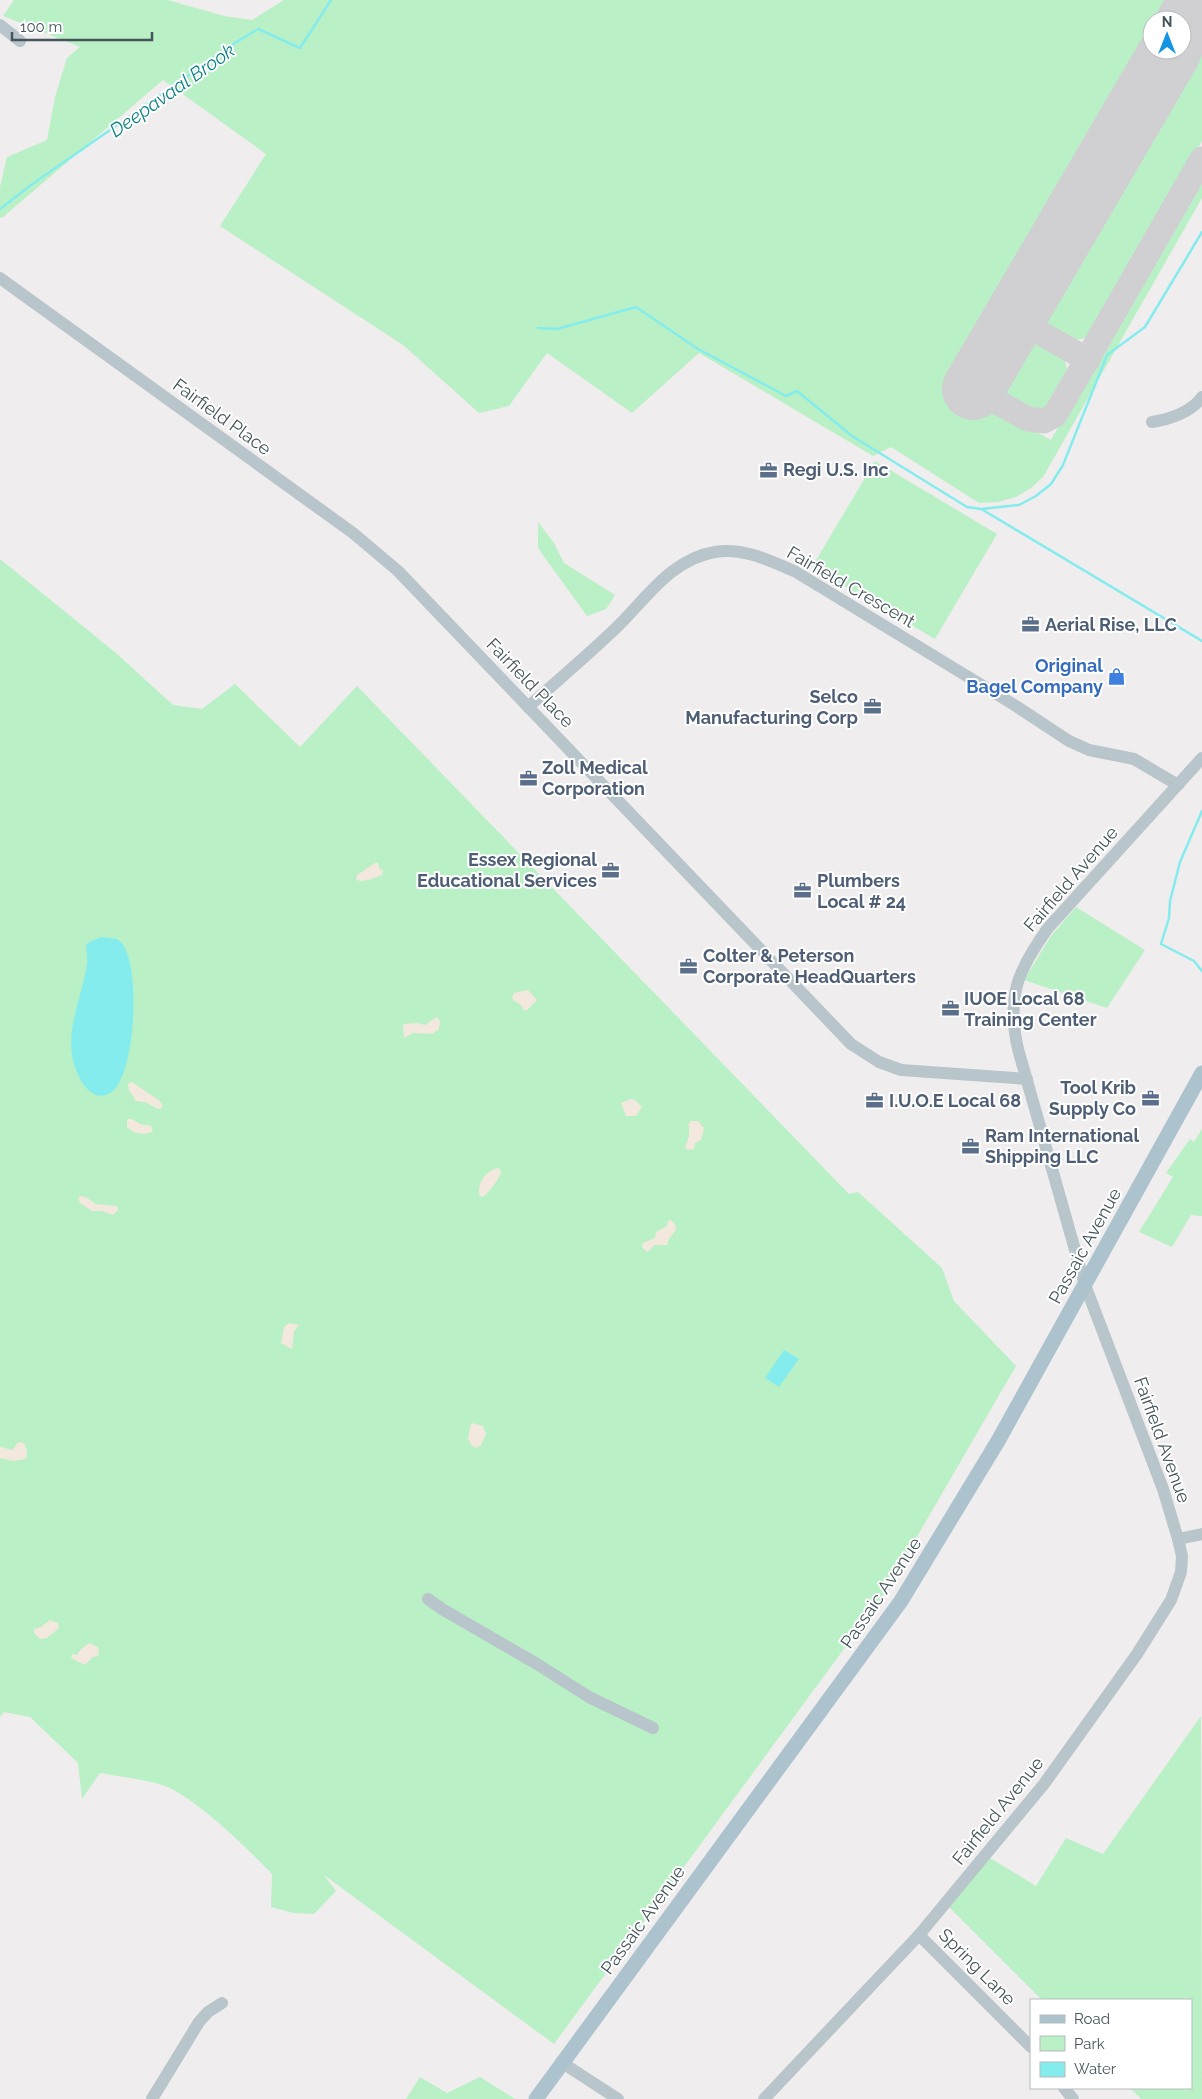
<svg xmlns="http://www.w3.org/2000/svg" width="1202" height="2099" font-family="Raleway,sans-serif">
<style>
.green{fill:#baf0c5}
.sand{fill:#f2e8dd}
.water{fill:#85ecee}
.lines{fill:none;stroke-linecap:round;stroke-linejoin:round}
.stream{stroke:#85ecee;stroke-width:2.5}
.taxiway{stroke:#d0d0d3;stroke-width:25}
.runway{stroke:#d0d0d3;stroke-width:62}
.minor{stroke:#b8c5cb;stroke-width:12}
.major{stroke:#acc3ce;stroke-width:15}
.labels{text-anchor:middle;stroke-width:4;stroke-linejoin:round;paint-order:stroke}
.street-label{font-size:18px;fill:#45555b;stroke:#fff}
.service-label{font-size:18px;font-weight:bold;fill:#4e5e75;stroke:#fff;text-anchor:start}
.shop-label{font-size:18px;font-weight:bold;fill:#366cbe;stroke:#fff;text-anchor:end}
.water-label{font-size:19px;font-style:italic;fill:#0a8285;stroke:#fff}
</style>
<rect width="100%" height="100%" fill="#f0edee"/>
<!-- green -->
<g class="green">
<path d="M14,0H168L224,16L252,20L284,0H1173L1162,20H1152V37L953,387L1051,440L1202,175V198L1043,477L1031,488L1016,497L998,502L979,503L891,447L873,456L699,353L632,413L547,353L509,406L479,413L403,345L220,226L266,154L163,80L2,218L0,217V187L7,157L47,140L55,97L67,58L80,47L3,16Z"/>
<path d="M1202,22V141L1100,321C1097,325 1094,330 1091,334C1076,348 1046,334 1042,316C1041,310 1043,302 1045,296Z"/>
<path d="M1034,343C1062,349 1076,364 1061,391C1045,418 1031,415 1008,398C992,387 1009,353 1023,346C1026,345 1030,344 1034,343Z"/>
<path d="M875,461L997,534L935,639L812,567Z"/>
<path d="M538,522L554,543L564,563L615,595L606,609L587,616L538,548Z"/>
<path d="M0,559L116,653L173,705L202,709L235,684L300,747L357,686L849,1194L858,1192L942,1268L954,1301L1016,1366L882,1597L554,2044L324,1875L336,1891L314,1914L293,1913L271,1907L272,1874C244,1845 207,1809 172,1789C158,1781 116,1776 100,1773L82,1799L78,1763L30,1717L4,1712L0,1717Z"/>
<path d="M1076,907L1145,950L1107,1008L1024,980L1051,936Z"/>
<path d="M1202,1129V1216L1191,1215L1172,1247L1139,1232L1173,1177L1166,1173L1190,1139L1194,1142Z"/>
<path d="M1201,1716L1202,2099H1141L1130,2088H1191V2000H1042L944,1902L987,1856L1036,1886L1066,1838L1103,1854Z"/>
<path d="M420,2077L447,2093L480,2077L515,2099H406Z"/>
</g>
<!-- sand -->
<g class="sand">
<path d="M375,863H378L379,868L383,870L382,875C373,878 366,883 356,880L357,875Z"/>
<path d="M528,990L537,1000L527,1010H524L520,1004L513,1000L512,997L514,993Z"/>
<path d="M437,1017L440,1021L439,1029L432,1034L413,1033L404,1038L403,1024L417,1023L425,1025Z"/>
<path d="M132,1082L160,1101L162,1104V1108L158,1109L145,1102L136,1101L129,1090L128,1084Z"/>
<path d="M631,1099L635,1100L642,1107L636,1116H626L621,1103Z"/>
<path d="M127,1119H132L140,1124L151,1126L153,1131C145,1136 134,1134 127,1127Z"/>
<path d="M691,1121H698L704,1128L701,1140L695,1143L694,1149L688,1150L685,1148L689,1136V1123Z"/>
<path d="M499,1168L501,1172C499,1180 489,1192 483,1197L480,1196C475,1185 487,1169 499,1168Z"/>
<path d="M80,1196L86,1197L96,1204L117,1206L118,1210L113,1215L102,1211H92L80,1203L78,1199Z"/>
<path d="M671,1220L675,1224L676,1230L669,1239L667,1245H655L647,1252L642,1247L643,1243L655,1238L656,1232L667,1226L668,1221Z"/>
<path d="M289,1323L299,1325L294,1331L292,1349L281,1343L284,1327Z"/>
<path d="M472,1423L483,1426L486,1434L481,1445L477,1448L472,1446L468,1439L470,1427Z"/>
<path d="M21,1442L24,1443L27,1451L26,1459L13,1461L0,1458V1447L13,1450L17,1443Z"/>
<path d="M50,1620L58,1623L59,1628L47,1638L40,1639L34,1633V1629L41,1627Z"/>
<path d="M90,1643L99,1648L98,1656L93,1657L85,1665L71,1658L72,1654L77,1655L81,1649Z"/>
</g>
<!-- water -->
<g class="water">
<path d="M101,937L117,939C143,953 136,1072 113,1091C107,1096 100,1098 92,1093C85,1088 80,1080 77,1072C61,1037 82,999 87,964C88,957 86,951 86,945L91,941Z"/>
<path d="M784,1350L799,1359L779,1387L765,1378Z"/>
</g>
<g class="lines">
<!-- stream -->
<g class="stream">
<path d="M0,209L31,185L238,41L258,29L300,48L331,0"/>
<path d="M538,328L557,329L636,307L698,349L786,396L797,391L852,436L967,507L981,509L1019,505L1036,496L1051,484L1063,465L1107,355L1145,327L1202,232"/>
<path d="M983,510L1202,641"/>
<path d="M1202,811L1180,862L1170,901L1169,918L1161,944L1194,961L1202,971"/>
</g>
<!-- taxiway -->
<g class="taxiway">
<path d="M1014,318L1088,360"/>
<path d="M973,389L1028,419L1044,421L1055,415L1202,159"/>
</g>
<!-- runway -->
<g class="runway">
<path d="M1182,32L1199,0"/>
<path d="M973,389L1171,50"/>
</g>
<!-- minor -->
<g class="minor">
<path d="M0,25L20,41"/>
<path d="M0,278L353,533L398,571L851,1044L879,1062L901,1070L1027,1079"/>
<path d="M1152,422C1170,419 1190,413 1202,397"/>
<path d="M528,707C558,680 588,655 617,627C646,599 671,559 715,552C743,547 771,561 796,572L1016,706L1069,741L1089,750L1134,759L1178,785"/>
<path d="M1178,1539L1202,1534"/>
<path d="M428,1599L442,1609L537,1664L589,1697L653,1728"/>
<path d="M919,1935L1031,2047"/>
<path d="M561,2062L618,2099"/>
<path d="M1064,2088L1073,2099"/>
<path d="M152,2099L199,2022L208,2012L222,2003"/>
<path d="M764,2099L919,1935L1044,1784L1137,1654L1171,1600L1181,1572L1182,1556L1178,1539L1163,1489L1085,1285L1018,1049C1006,996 1018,970 1048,928L1202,758"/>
</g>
<!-- major -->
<path class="major" d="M536,2099L901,1601L998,1441L1202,1073"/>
</g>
<!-- icons -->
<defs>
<symbol id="office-bare" viewBox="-9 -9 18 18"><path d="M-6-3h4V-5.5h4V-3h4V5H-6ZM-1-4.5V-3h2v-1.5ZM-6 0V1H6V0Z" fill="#5c6f8a" stroke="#fff" stroke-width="2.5" paint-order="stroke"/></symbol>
<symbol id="shop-bare" viewBox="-9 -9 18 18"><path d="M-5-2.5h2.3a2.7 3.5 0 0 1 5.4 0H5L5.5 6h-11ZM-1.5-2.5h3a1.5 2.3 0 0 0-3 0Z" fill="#3f7fe0" stroke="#fff" stroke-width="2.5" paint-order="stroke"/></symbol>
</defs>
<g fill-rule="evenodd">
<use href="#office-bare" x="756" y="458" width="25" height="25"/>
<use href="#office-bare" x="1018" y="612" width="25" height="25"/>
<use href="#shop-bare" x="1104" y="664" width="25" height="25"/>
<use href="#office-bare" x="860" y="694" width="25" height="25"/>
<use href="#office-bare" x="516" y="766" width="25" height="25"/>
<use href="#office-bare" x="598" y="858" width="25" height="25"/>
<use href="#office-bare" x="790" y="878" width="25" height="25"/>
<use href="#office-bare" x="676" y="954" width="25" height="25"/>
<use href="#office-bare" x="938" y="996" width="25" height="25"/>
<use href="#office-bare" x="1138" y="1086" width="25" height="25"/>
<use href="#office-bare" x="862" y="1088" width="25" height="25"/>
<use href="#office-bare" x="958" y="1134" width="25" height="25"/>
</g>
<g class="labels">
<!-- street labels -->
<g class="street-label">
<text transform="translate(222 417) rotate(36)" y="6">Fairfield Place</text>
<text transform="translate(851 587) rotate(30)" y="6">Fairfield Crescent</text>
<text transform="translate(530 683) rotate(46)" y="6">Fairfield Place</text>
<text transform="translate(1071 879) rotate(-49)" y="6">Fairfield Avenue</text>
<text transform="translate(1085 1246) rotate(-61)" y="6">Passaic Avenue</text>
<text transform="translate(1162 1440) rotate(70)" y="6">Fairfield Avenue</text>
<text transform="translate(881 1593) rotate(-56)" y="6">Passaic Avenue</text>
<text transform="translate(998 1811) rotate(-51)" y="6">Fairfield Avenue</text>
<text transform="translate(643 1920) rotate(-54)" y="6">Passaic Avenue</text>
<text transform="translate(977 1967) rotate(45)" y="6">Spring Lane</text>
</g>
<!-- service labels -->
<g class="service-label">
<text x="783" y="476">Regi U.S. Inc</text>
<text x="1045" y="631">Aerial Rise, LLC</text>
<text x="858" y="703" text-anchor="end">Selco<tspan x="858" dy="21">Manufacturing Corp</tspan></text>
<text x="542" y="774">Zoll Medical<tspan x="542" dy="21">Corporation</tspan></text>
<text x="597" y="866" text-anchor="end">Essex Regional<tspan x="597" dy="21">Educational Services</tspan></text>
<text x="817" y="887">Plumbers<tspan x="817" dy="21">Local # 24</tspan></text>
<text x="703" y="962">Colter &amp; Peterson<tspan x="703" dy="21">Corporate HeadQuarters</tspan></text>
<text x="964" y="1005">IUOE Local 68<tspan x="964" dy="21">Training Center</tspan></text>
<text x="1136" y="1094" text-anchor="end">Tool Krib<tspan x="1136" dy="21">Supply Co</tspan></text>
<text x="889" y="1107">I.U.O.E Local 68</text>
<text x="985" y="1142">Ram International<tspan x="985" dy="21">Shipping LLC</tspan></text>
</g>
<!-- shop labels -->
<g class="shop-label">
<text x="1103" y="672">Original<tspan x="1103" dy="21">Bagel Company</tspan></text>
</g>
<!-- water labels -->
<g class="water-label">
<text transform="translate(172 90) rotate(-35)" y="7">Deepavaal Brook</text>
</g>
</g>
<!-- legend -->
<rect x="1030" y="1999" width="162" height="90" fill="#ffffff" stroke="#b5bbbd"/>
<rect x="1040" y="2015" width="25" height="8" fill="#acc3ce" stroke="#b5bbbd"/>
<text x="1074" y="2024" font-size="15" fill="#45555b">Road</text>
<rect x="1040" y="2036" width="25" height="15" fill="#baf0c5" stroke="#b5bbbd"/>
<text x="1074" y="2049" font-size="15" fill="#45555b">Park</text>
<rect x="1040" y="2062" width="25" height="15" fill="#85ecee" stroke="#b5bbbd"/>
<text x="1074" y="2074" font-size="15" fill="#45555b">Water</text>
<!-- north arrow -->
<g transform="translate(1167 35)"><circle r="24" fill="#ffffff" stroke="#b5bbbd"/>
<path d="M0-4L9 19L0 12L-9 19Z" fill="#1395e4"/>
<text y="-8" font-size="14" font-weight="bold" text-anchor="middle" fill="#45555b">N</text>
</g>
<!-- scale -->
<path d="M12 32v8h140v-8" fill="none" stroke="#45555b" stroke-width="2.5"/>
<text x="20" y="32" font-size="15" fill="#45555b" stroke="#ffffff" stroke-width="4" paint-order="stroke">100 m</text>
</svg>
